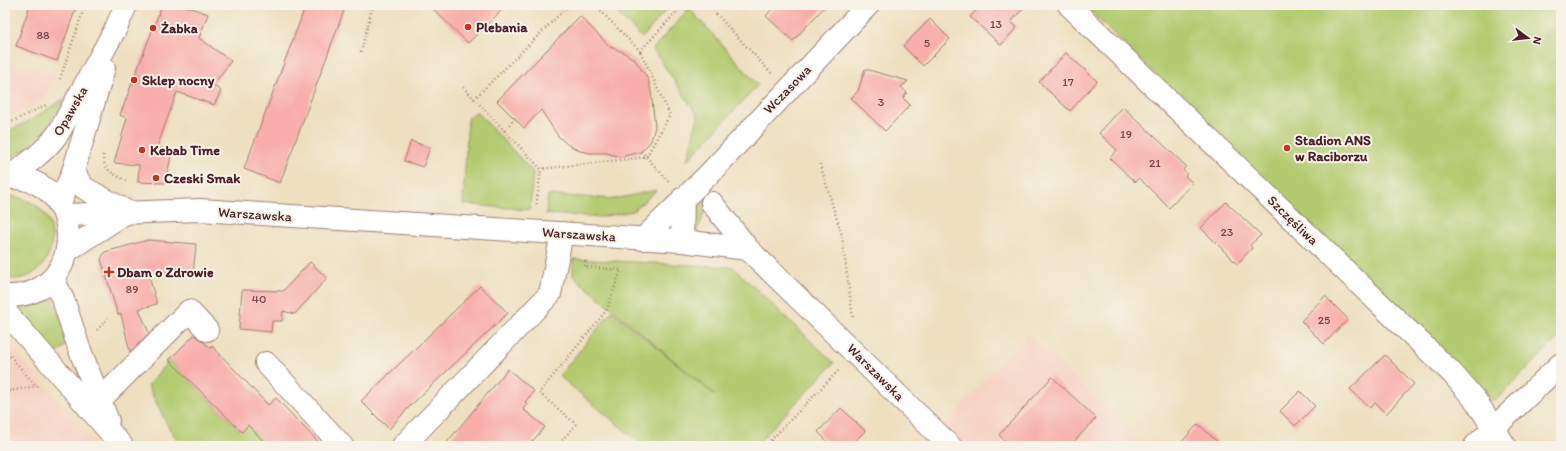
<svg xmlns="http://www.w3.org/2000/svg" width="1566" height="451" font-family="Itim,sans-serif">
<style>
.built{fill:#f6d2c4}
.green{fill:#b4ca6f;stroke:#7f744d}
.building{fill:#f8aeab}
.lines{fill:none;stroke-linecap:round;stroke-linejoin:round}
.minor-casing{stroke:#9c7f75;stroke-width:24}
.major-casing{stroke:#9c7f75;stroke-width:24}
.path{stroke:#9c7f75;stroke-width:2.5;stroke-dasharray:1 3;stroke-linecap:butt}
.minor{stroke:#fff;stroke-width:22}
.major{stroke:#fff;stroke-width:22}
.poi-dot{fill:#c8321e;stroke:#f7f3e8;stroke-width:1.5}
.labels{text-anchor:middle;stroke-width:4;stroke-linejoin:round;paint-order:stroke}
.number-label{font-size:12px;fill:#76434b}
.poi-label{font-size:14px;font-weight:bold;fill:#4a1f2b;stroke:#f7f3e8;text-anchor:start}
.street-label{font-size:14px;fill:#4a1f2b;stroke:#f7f3e8}
</style>
<rect width="100%" height="100%" fill="#f7f3e8"/>
<filter id="ink" filterUnits="userSpaceOnUse"><feTurbulence type="fractalNoise" baseFrequency=".025" numOctaves="2"/><feDisplacementMap in="SourceGraphic" scale="8" xChannelSelector="R" yChannelSelector="G"/><feConvolveMatrix kernelMatrix="1 2 1 2 8 2 1 2 1" color-interpolation-filters="sRGB"/></filter>
<filter id="wash" filterUnits="userSpaceOnUse"><feTurbulence type="fractalNoise" baseFrequency=".012" numOctaves="4" result="noise"/><feDisplacementMap in="SourceGraphic" scale="16" xChannelSelector="R" yChannelSelector="G"/><feGaussianBlur stdDeviation="0.9" result="paint"/><feColorMatrix in="noise" values="0 0 0 0 0 0 0 0 0 0 0 0 0 0 0 0 0 1.4 0 .05"/><feComposite in="paint" operator="in"/></filter>
<g filter="url(#wash)">
<rect width="100%" height="100%" fill="#eedfbf"/>
<!-- built -->
<g class="built">
<path d="M5,61L56,73L42,102L5,118Z"/>
<path d="M1028,334L1130,430L1137,446H959L941,428Z"/>
<path d="M5,339L65,409L98,446H5Z"/>
</g>
<!-- green -->
<g class="green">
<path d="M609,5H670L642,38Z"/>
<path d="M1084,5H1561V335L1494,402Z"/>
<path d="M689,8L758,85L687,161L698,116L653,49Z"/>
<path d="M65,98L47,128L28,148L5,161V133L31,120Z"/>
<path d="M477,112L533,172L530,210L463,204L468,118Z"/>
<path d="M657,190L633,211L601,217L546,214L548,195L615,199Z"/>
<path d="M698,193L704,195C707,209 703,221 695,232L690,230L689,207Z"/>
<path d="M9,196C77,203 56,289 5,278V197Z"/>
<path d="M573,259L733,267L834,363L755,446H644L559,376L612,311L715,395L573,276Z"/>
<path d="M52,297L70,341L54,356L14,309Z"/>
<path d="M169,360L241,431L248,425L268,446H182L169,428L148,386Z"/>
</g>
<g id="blocks">
<!-- building -->
<g class="building">
<path d="M30,5H77L57,61L16,46Z"/>
<path d="M162,5H183L208,14L199,38L231,61L213,85L221,91L214,105L177,92L157,147L172,152L165,183L138,182L139,165L114,163L127,118L120,115Z"/>
<path d="M306,5H346L280,183L244,169Z"/>
<path d="M429,5H507L468,43Z"/>
<path d="M776,5H826L793,41L766,16Z"/>
<path d="M981,5H1026L1011,22L1017,27L1001,45L970,17Z"/>
<path d="M580,16L610,47L623,52L635,60L648,79L651,91L655,127L651,141L641,152L620,157L607,153H590L580,151L567,144L558,136L541,110L524,128L497,101Z"/>
<path d="M930,19L950,39L923,66L903,46Z"/>
<path d="M1066,53L1097,81L1070,111L1039,82Z"/>
<path d="M865,69L908,81L901,87L907,93L903,98L910,105L885,131L851,98L858,91Z"/>
<path d="M1123,107L1186,166L1183,170L1187,174L1185,176L1193,183L1169,208L1139,178L1135,182L1110,158L1117,150L1099,133Z"/>
<path d="M411,141L430,148L423,167L404,161Z"/>
<path d="M1226,202L1261,235L1250,245L1252,248L1237,264L1201,228Z"/>
<path d="M148,240L196,244L193,275L148,273L157,304L139,309L149,333L130,352L121,314L118,315L101,259L105,252Z"/>
<path d="M310,262L327,278L295,314L283,311L282,321H272L271,332L239,329L242,290L283,291Z"/>
<path d="M480,286L508,313L410,406L389,429L361,401Z"/>
<path d="M1325,296L1348,319L1324,344L1301,321Z"/>
<path d="M194,335L211,348L212,346L268,405L276,398L322,446H268L248,425L242,432L169,360Z"/>
<path d="M1385,355L1414,384L1386,414L1375,403L1370,408L1350,389Z"/>
<path d="M508,369L534,391L525,402L527,404L523,409L545,427L528,446H444Z"/>
<path d="M1052,377L1096,418L1070,446H1010L999,435Z"/>
<path d="M1300,391L1315,406L1295,426L1280,411Z"/>
<path d="M841,408L865,431L850,446H832L818,432Z"/>
<path d="M1198,424L1222,446H1178Z"/>
</g>
</g>
</g>
<g filter="url(#ink)">
<use href="#blocks" fill-opacity="0" stroke="#9c7f75" stroke-width="1"/>
<g class="lines">
<defs>
<g id="minor">
<path d="M1069,5L1452,373L1476,401L1505,446"/>
<path d="M73,172L84,188L126,211"/>
<path d="M712,203L748,249L950,446"/>
<path d="M65,215L200,210L682,241L748,249"/>
<path d="M643,239L708,175L868,5"/>
<path d="M682,241L683,198"/>
<path d="M68,250L124,214"/>
<path d="M53,278L64,302L79,348L108,421"/>
<path d="M5,311L122,446"/>
<path d="M266,363L342,446"/>
<path d="M90,410L189,311L207,330"/>
<path d="M403,446L550,294L562,233"/>
<path d="M1475,446L1561,364"/>
</g>
<g id="major">
<path d="M5,178C88,173 90,299 5,296"/>
<path d="M7,178C26,165 45,152 59,132L116,28L126,5"/>
<path d="M59,205L73,172L104,68"/>
</g>
</defs>
<!-- minor casing -->
<use href="#minor" class="minor-casing"/>
<!-- major casing -->
<use href="#major" class="major-casing"/>
<!-- path -->
<g class="path">
<path d="M595,5L640,51L683,5"/>
<path d="M708,5L772,74"/>
<path d="M361,52L373,5"/>
<path d="M60,79L85,5"/>
<path d="M463,87L541,169L646,157L670,115L640,51"/>
<path d="M474,99L569,5"/>
<path d="M5,125L48,104"/>
<path d="M504,131L515,118"/>
<path d="M641,151L669,182"/>
<path d="M103,155C103,170 113,174 126,180"/>
<path d="M820,164L842,236L853,320"/>
<path d="M536,208L541,169"/>
<path d="M97,330L108,318"/>
<path d="M5,350L36,386"/>
<path d="M5,392L36,386L39,384"/>
<path d="M557,446L576,424L539,393L606,311L621,270L585,267L586,258"/>
<path d="M765,446L840,369"/>
</g>
<!-- minor -->
<use href="#minor" class="minor"/>
<!-- major -->
<use href="#major" class="major"/>
</g>
</g>
<!-- markers -->
<g class="poi-dot">
<circle cx="468" cy="27" r="4"/>
<circle cx="153" cy="28" r="4"/>
<circle cx="134" cy="80" r="4"/>
<circle cx="1287" cy="148" r="4"/>
<circle cx="142" cy="150" r="4"/>
<circle cx="156" cy="178" r="4"/>
<path d="M107 266h4v4h4v4h-4v4h-4v-4h-4v-4h4z"/>
</g>
<g class="labels">
<!-- number labels -->
<g class="number-label">
<text x="996" y="28">13</text>
<text x="43" y="39">88</text>
<text x="927" y="47">5</text>
<text x="1068" y="86">17</text>
<text x="881" y="106">3</text>
<text x="1126" y="138">19</text>
<text x="1155" y="167">21</text>
<text x="1227" y="236">23</text>
<text x="132" y="293">89</text>
<text x="259" y="303">40</text>
<text x="1324" y="324">25</text>
</g>
<!-- poi labels -->
<g class="poi-label">
<text x="476" y="32">Plebania</text>
<text x="161" y="33">Żabka</text>
<text x="142" y="85">Sklep nocny</text>
<text x="1295" y="145">Stadion ANS<tspan x="1295" dy="16">w Raciborzu</tspan></text>
<text x="150" y="155">Kebab Time</text>
<text x="164" y="183">Czeski Smak</text>
<text x="117" y="277">Dbam o Zdrowie</text>
</g>
<!-- street labels -->
<g class="street-label">
<text transform="translate(787 89) rotate(-46)" y="5">Wczasowa</text>
<text transform="translate(70 111) rotate(-60)" y="5">Opawska</text>
<text transform="translate(255 214) rotate(4)" y="5">Warszawska</text>
<text transform="translate(1293 220) rotate(44)" y="5">Szczęśliwa</text>
<text transform="translate(579 234) rotate(4)" y="5">Warszawska</text>
<text transform="translate(876 372) rotate(45)" y="5">Warszawska</text>
</g>
</g>
<!-- margin -->
<rect width="1566" height="451" fill="none" stroke="#f7f3e8" stroke-width="20"/>
<!-- north arrow -->
<g transform="translate(1528 38) rotate(105)" stroke="#f7f3e8" stroke-width="3" paint-order="stroke">
<path d="M0-3L7 15L0 10L-7 15Z" fill="#4a1f2b"/>
<text y="-6" font-size="11" font-weight="bold" text-anchor="middle" fill="#4a1f2b">N</text>
</g>
</svg>
